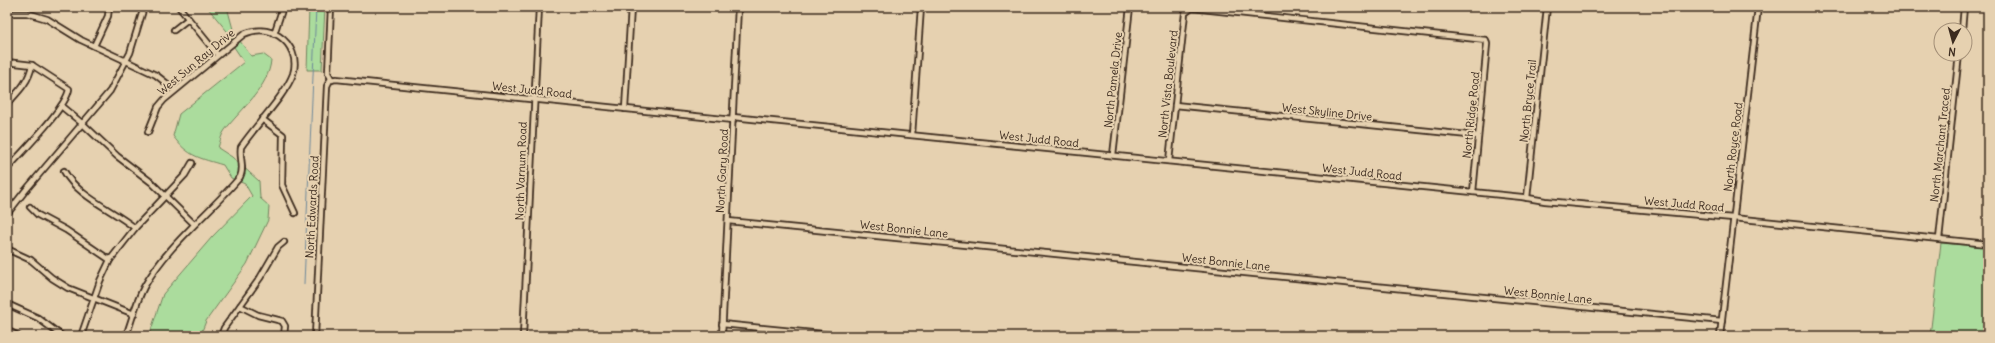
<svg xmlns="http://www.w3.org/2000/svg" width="1995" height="343" font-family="Delius,sans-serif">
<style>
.green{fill:#abdc9d;stroke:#73835e}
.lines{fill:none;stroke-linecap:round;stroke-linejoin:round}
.stream{stroke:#6d889a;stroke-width:1}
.minor-casing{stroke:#3b2a1e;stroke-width:8}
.minor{stroke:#e6d1b0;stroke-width:4.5}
.labels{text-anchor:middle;stroke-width:4;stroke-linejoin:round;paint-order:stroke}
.street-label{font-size:11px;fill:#3b2a1e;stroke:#e6d1b0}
</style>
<rect width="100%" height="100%" fill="#e6d1b0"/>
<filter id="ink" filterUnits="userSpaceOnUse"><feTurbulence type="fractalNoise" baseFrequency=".025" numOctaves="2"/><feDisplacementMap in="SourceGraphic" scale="8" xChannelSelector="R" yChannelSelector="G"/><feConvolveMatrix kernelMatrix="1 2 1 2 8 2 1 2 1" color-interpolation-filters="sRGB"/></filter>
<g filter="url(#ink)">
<!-- green -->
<g class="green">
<path d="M207,7H227L234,33L251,56L263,54L271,60C269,87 241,109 225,130C221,135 220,142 218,148L232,157L259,181L260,198L269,206L268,220L247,264L206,321L200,336H149L163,294L212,237L252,196L245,184L231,178L223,165C200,158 188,157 173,136L179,114L244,62L234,47L231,36Z"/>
<path d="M309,7H325L322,70H307Z"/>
<path d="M1941,243L1988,247V336H1930Z"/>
</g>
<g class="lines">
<!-- stream -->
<path class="stream" d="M304,284L316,7"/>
<defs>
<g id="minor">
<path d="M179,7L217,54"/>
<path d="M331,7L328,73L332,80"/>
<path d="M7,13H27L47,19L81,40L156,75L175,90"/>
<path d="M174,30L188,19"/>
<path d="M1962,30L1964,7"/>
<path d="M274,34L283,7"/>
<path d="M94,46L108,16L109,7"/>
<path d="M7,62L32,65L69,89C67,107 21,153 7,169"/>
<path d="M7,104C18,92 29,82 32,65"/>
<path d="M1175,105L1478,136"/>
<path d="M61,106L83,124L117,156L151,182L194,224"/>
<path d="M625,109L631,7"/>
<path d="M733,117L1522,197L1545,201L1733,218L1988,244"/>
<path d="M262,119L283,135L282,185L295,213"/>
<path d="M912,135L921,7"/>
<path d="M1113,155L1130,7"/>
<path d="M1169,161L1185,13L1192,8L1486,40L1487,44L1473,192"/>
<path d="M64,171C78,197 112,209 135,228"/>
<path d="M1527,198L1547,7"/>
<path d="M30,207L38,215L66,230L110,260"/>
<path d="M7,214L25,191L110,91L130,53L144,7"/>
<path d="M728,221L1722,321"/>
<path d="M1939,239L1959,54"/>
<path d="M7,249L31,260L52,278L68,288L134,314"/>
<path d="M7,304L38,318L62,336"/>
<path d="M240,306L258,315L282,321L285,326L284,336"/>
<path d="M722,324L843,336"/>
<path d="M7,330L18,336"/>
<path d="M81,336L100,281L110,260L135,228L185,175L192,163"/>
<path d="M126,336C132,320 136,302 144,287C168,244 209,214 240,177C245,168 239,158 241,147C255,126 285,96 293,74C298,59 291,44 279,36C268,29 255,29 244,34L164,100L158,107L148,132"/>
<path d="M221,336L224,328L260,278L278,247L284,242"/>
<path d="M315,336L327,86L330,80L336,79L733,120"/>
<path d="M523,336L539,7"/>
<path d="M722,336L738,7"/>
<path d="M1720,336L1758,7"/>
</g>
</defs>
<!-- minor casing -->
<use href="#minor" class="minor-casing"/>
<!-- minor -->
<use href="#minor" class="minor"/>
</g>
</g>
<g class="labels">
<!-- street labels -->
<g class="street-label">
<text transform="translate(196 62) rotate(-40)" y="4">West Sun Ray Drive</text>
<text transform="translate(1113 80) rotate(-84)" y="4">North Pamela Drive</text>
<text transform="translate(1168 84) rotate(-84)" y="4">North Vista Boulevard</text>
<text transform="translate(532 90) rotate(6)" y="4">West Judd Road</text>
<text transform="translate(1528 101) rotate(-84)" y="4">North Bryce Trail</text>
<text transform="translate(1327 112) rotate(6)" y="4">West Skyline Drive</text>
<text transform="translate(1471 115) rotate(-84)" y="4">North Ridge Road</text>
<text transform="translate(1039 139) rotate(6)" y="4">West Judd Road</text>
<text transform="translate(1940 145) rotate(-84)" y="4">North Marchant Traced</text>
<text transform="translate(1733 147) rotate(-83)" y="4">North Royce Road</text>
<text transform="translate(521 171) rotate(-88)" y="4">North Varnum Road</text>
<text transform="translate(722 171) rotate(-87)" y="4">North Gary Road</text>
<text transform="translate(1362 172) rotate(6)" y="4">West Judd Road</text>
<text transform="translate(1684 204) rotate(5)" y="4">West Judd Road</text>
<text transform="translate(312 207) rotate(-87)" y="4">North Edwards Road</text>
<text transform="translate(904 229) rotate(6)" y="4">West Bonnie Lane</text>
<text transform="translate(1226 262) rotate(6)" y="4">West Bonnie Lane</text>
<text transform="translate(1548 295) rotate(6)" y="4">West Bonnie Lane</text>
</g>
</g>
<!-- margin -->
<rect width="1995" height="343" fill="none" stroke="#e6d1b0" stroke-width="24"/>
<rect x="12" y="12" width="1971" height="319" fill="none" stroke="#3b2a1e" stroke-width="1.5" filter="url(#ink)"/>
<!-- north arrow -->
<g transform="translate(1953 42) rotate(186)"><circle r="19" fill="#e6d1b0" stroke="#a28e76"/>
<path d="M0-3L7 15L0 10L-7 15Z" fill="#3b2a1e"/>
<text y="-6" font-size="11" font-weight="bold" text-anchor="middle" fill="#3b2a1e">N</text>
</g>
</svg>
